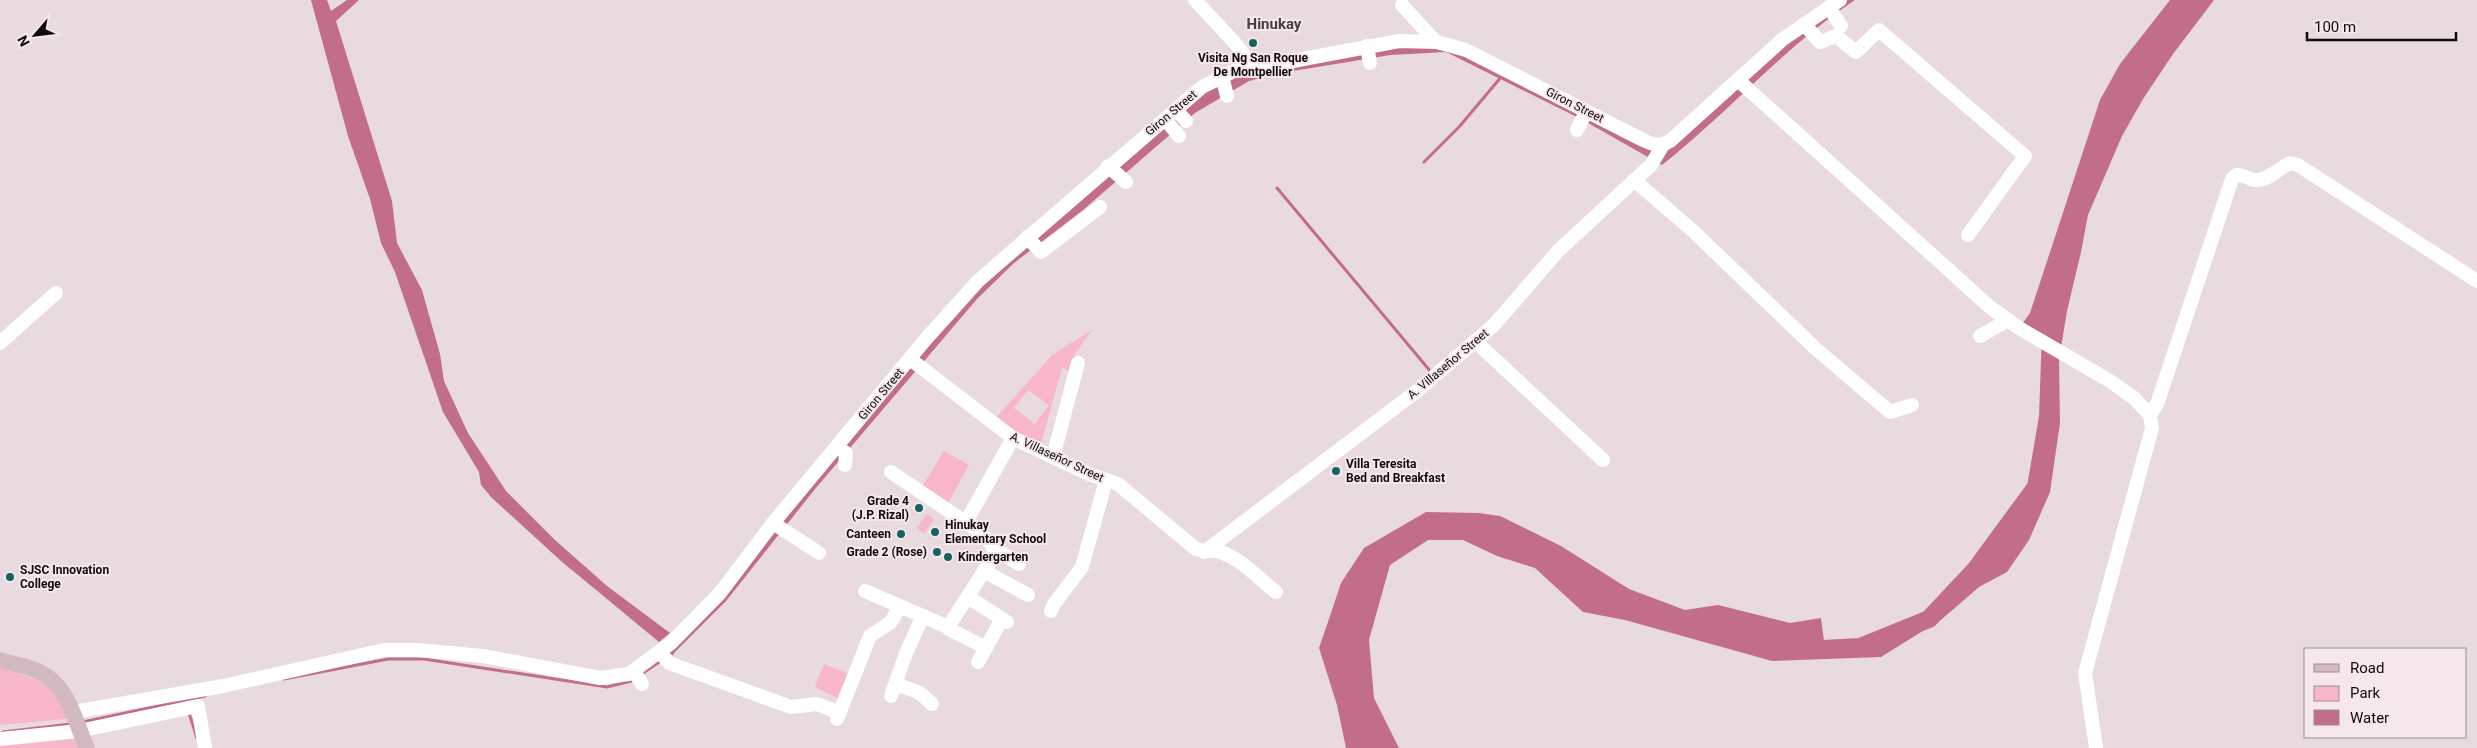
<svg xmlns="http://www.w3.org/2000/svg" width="2477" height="748" font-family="Roboto,sans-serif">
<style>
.green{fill:#f8b6c9;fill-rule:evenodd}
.water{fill:#c26d89}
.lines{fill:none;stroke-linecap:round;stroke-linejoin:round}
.stream{stroke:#c26d89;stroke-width:3}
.river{stroke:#c26d89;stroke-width:18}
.minor{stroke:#fff;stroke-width:14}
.major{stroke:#d3bac1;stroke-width:16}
.poi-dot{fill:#156360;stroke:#f5e7eb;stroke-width:2}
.labels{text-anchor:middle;stroke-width:4;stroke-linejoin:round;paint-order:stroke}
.poi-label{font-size:12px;font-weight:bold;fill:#0f0b0c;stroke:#f5e7eb;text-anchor:start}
.street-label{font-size:12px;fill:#0f0b0c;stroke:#f5e7eb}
.quarter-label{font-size:15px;font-weight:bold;fill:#473c3f;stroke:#f5e7eb}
</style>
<rect width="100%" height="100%" fill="#e8dade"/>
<!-- green -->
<g class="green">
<path d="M1092,330L1075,354L1071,372L1062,368L1041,444L994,420L1052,355ZM1028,390L1049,405L1035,424L1014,408Z"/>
<path d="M944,451L969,465L946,507L920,490Z"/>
<path d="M927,514L934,519L924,534L917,528Z"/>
<path d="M824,664L851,675L841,700L815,687Z"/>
<path d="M0,668L38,680L58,695L67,719L0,725Z"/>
<path d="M76,735L82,748H0V743Z"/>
</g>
<!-- water -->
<g class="water">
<path d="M311,0H327L331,11L347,0H359L336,21L392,201L397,243L422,290L440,354L444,381L468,433L506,491L555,540L607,586L670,633L659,642L561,561L492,498L481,485L479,472L443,412L395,272L381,243L370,199L348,136Z"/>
<path d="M1847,0H1855C1784,47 1729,112 1662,165L1581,119L1446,52L1390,55L1275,74L1249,81L1195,113L1083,210L1014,263L977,299L815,489L726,601L675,652L672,656L668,652L788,514L969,296L1201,93L1236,72L1328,56L1421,45L1462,55L1651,150L1802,31Z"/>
<path d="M2170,0H2214L2173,54L2143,99L2122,136L2088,215L2081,252L2067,311L2059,360L2060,423L2050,492L2029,540L2007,572L1979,587L1942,619L1881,657L1772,661L1625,620L1583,612L1535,568L1497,556L1463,540H1428L1390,565L1369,640L1374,698L1399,748H1346L1337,705L1319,648L1331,613L1341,583L1364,548L1426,512L1479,513L1500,516L1561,546L1629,589L1685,610L1718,605L1790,623L1821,618L1825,649L1860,647L1929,619L1975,570L2036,486L2048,417L2050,341L2022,324L2030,313L2100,100L2120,64Z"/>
</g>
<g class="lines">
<!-- stream -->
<g class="stream">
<path d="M1424,162L1459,127L1502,76"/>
<path d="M1277,188L1431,372"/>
<path d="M640,675L662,660"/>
<path d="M284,679L388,659H424L607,687L631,681L635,678"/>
<path d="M189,713L197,738"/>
<path d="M83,722L205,696"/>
<path d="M3,732L71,724"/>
</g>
<!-- river -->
<path class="river" d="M1805,650L1860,647L1929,619L1975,570L2036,487L2048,417L2051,331"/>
<!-- minor -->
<g class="minor">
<path d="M1195,0L1234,42L1253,66"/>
<path d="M1402,5L1435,41"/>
<path d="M1829,7L1841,26"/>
<path d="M1804,24L1820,42L1836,36L1856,52L1879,30L2025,156L1968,235"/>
<path d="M1367,46L1370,63"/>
<path d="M1222,76L1227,96"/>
<path d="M1738,80L1991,308L2019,328L2110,381L2134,398L2150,415L2152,428L2085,673L2096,748"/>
<path d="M1176,110L1186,121"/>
<path d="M1165,119L1179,136"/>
<path d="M1577,130L1586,112"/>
<path d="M1108,166L1126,182"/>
<path d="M1634,180L1693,231L1815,348L1890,412L1912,405"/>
<path d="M1027,237L1041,252L1100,207"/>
<path d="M1980,336L2008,320"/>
<path d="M1475,341L1603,460"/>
<path d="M0,343L56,293"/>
<path d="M910,359L1013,438L1089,474L1118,484L1196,549C1204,552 1209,550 1216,551C1238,555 1259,579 1276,592"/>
<path d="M2150,415L2157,404L2232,179L2236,175C2244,174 2247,179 2255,180C2267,182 2279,168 2290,163L2298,165L2477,281"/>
<path d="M837,447L846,453L845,465"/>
<path d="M1053,457L1078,363"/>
<path d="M966,522L1013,438"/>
<path d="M773,523L819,553"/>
<path d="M994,548L1019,564"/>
<path d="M1204,552L1417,391L1494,325L1558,251L1651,165L1663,145"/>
<path d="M984,571L1028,595"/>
<path d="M865,591L948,627L995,554L991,543L974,528L891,472"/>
<path d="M968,597L1007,622"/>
<path d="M1051,611L1054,604L1082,567L1106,480"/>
<path d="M949,629L986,648"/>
<path d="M660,652L669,663L791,707L817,704L840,713"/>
<path d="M978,662L1002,619"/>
<path d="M634,671L642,684"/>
<path d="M896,684L920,693L932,704"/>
<path d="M891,696L906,653L923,616"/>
<path d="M74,712L223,686L384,650H418L483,656L600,678L629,674L671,643L720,593L773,523L925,340L978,281L1202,87L1242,67L1282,63L1399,41L1437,42L1466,50L1643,140C1654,145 1659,147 1670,141L1783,39L1840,0"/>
<path d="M837,719L870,636L891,622L900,606"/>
<path d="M0,739L79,731L198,706L205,748"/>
</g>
<!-- major -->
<path class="major" d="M0,660C12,664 27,666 38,671C69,685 74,720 87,748"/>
</g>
<!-- markers -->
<g class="poi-dot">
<circle cx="1253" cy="43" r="5"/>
<circle cx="1336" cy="471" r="5"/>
<circle cx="919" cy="508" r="5"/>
<circle cx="935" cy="532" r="5"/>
<circle cx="901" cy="534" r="5"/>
<circle cx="937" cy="552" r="5"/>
<circle cx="948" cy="557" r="5"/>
<circle cx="10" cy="577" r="5"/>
</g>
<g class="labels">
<!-- poi labels -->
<g class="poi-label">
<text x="1253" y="62" text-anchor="middle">Visita Ng San Roque<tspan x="1253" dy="14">De Montpellier</tspan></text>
<text x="1346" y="468">Villa Teresita<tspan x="1346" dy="14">Bed and Breakfast</tspan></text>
<text x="909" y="505" text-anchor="end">Grade 4<tspan x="909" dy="14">(J.P. Rizal)</tspan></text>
<text x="945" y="529">Hinukay<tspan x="945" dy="14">Elementary School</tspan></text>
<text x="891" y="538" text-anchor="end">Canteen</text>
<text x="927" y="556" text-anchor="end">Grade 2 (Rose)</text>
<text x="958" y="561">Kindergarten</text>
<text x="20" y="574">SJSC Innovation<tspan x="20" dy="14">College</tspan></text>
</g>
<!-- street labels -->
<g class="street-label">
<text transform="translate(1575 105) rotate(27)" y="4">Giron Street</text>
<text transform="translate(1171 113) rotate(-40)" y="4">Giron Street</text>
<text transform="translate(1448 364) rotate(-40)" y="4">A. Villaseñor Street</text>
<text transform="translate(881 394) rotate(-50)" y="4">Giron Street</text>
<text transform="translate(1057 457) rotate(25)" y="4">A. Villaseñor Street</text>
</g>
<!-- quarter labels -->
<g class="quarter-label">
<text x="1274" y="29">Hinukay</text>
</g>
</g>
<!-- legend -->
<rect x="2304" y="648" width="162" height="90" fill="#f5e7eb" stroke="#998f92"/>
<rect x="2314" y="664" width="25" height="8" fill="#d3bac1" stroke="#998f92"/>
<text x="2350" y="673" font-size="15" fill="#0f0b0c">Road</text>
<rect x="2314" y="686" width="25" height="15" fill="#f8b6c9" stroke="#998f92"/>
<text x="2350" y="698" font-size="15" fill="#0f0b0c">Park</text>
<rect x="2314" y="710" width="25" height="15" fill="#c26d89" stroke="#998f92"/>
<text x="2350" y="723" font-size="15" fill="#0f0b0c">Water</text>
<!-- north arrow -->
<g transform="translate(35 35) rotate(242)" stroke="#f5e7eb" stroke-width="4" paint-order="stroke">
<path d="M0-4L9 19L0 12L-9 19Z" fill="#0f0b0c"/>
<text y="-8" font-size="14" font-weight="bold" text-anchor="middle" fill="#0f0b0c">N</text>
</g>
<!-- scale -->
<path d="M2307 32v8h149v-8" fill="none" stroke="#0f0b0c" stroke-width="2.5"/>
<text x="2314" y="32" font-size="15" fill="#0f0b0c" stroke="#f5e7eb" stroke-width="4" paint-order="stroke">100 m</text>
</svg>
